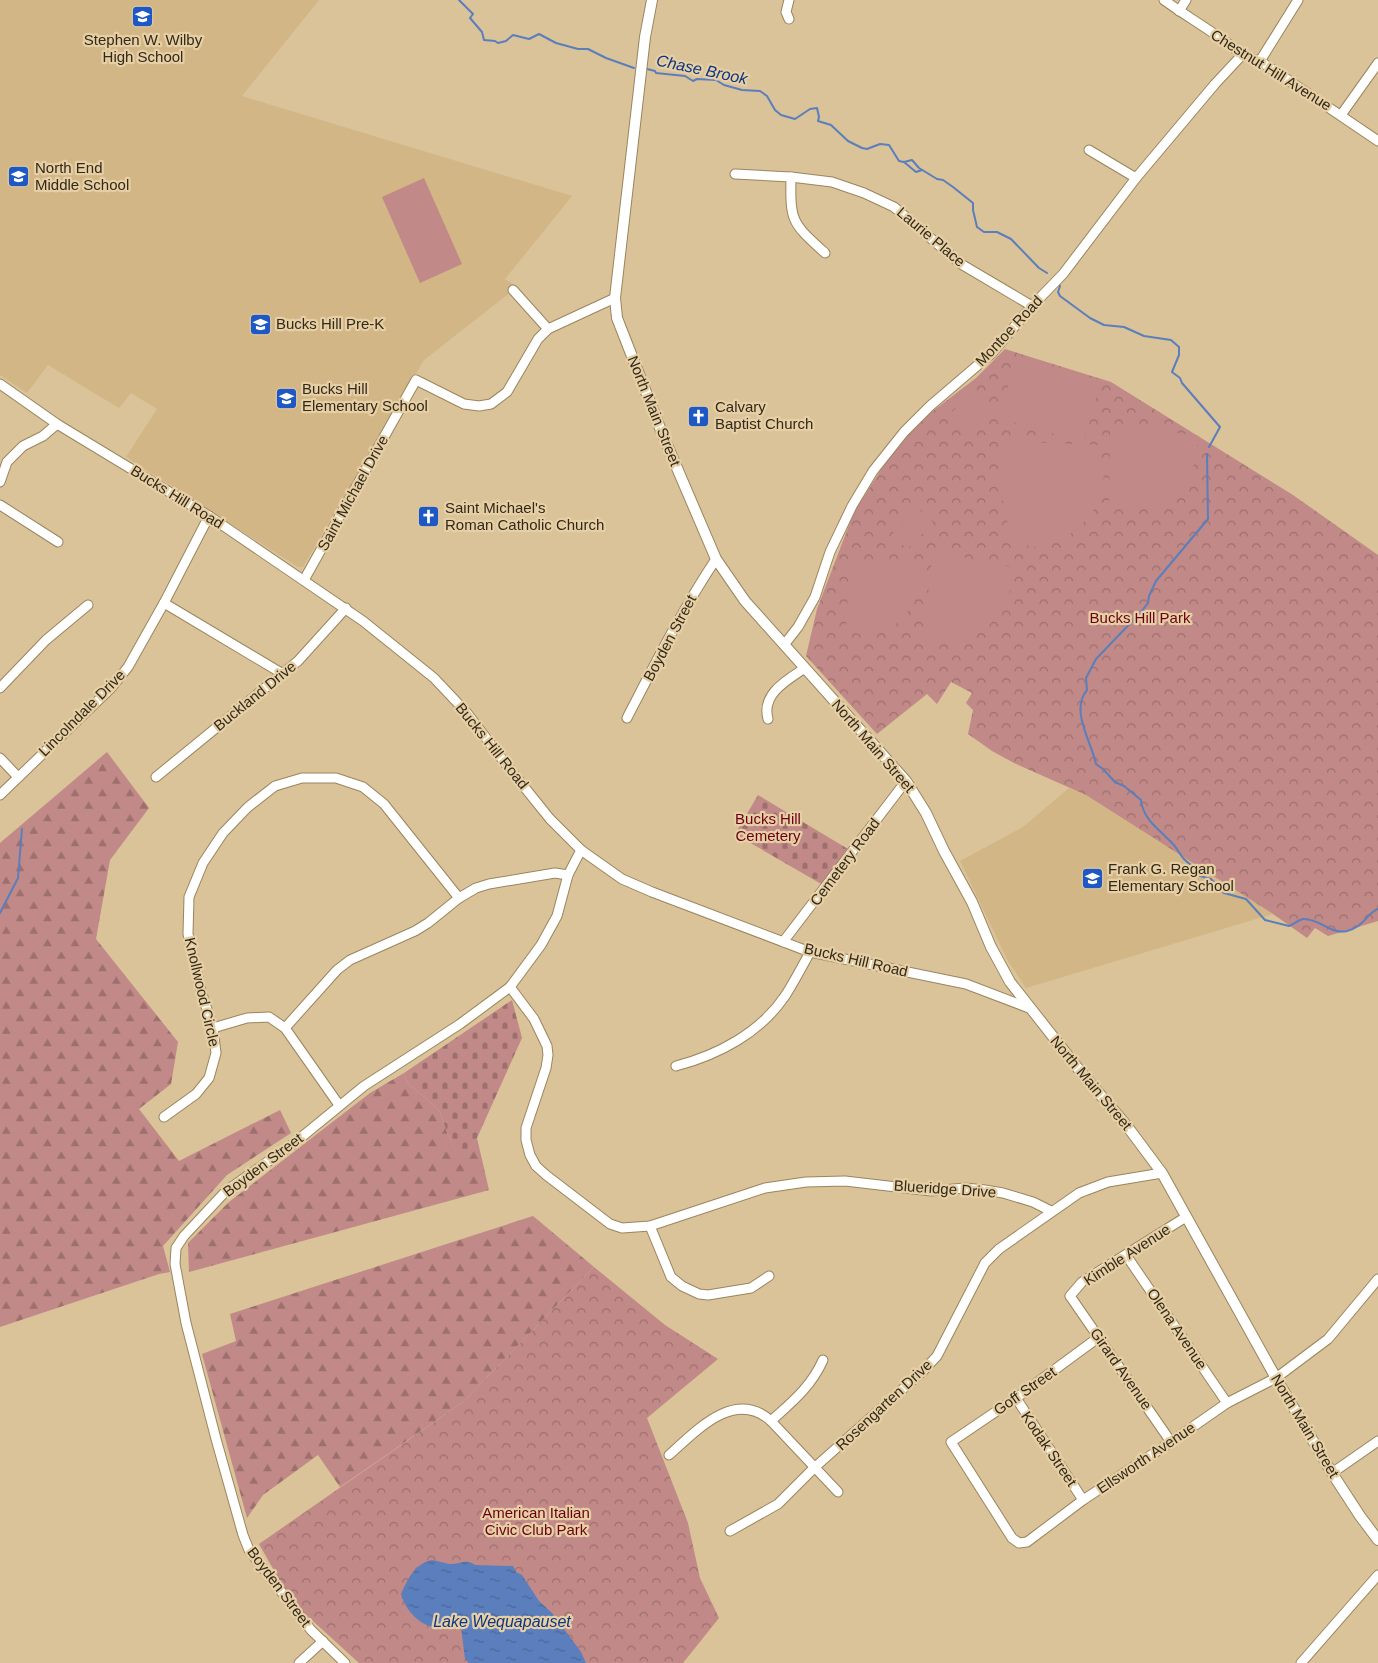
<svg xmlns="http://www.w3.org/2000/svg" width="1378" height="1663" font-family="Arial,sans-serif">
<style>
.built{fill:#d2b686}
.forest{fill:url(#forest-firs)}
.cemetery{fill:url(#cemetery-stones)}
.park{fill:url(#park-crowns)}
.pitch{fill:#c18987}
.water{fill:url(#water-ripples)}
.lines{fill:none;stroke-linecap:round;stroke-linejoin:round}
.stream{stroke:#5b7ebc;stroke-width:2}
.minor-casing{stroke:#9b855d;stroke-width:11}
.major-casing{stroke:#9b855d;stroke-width:12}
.minor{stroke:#fff;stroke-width:9}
.major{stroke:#fff;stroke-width:10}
.labels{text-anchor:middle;stroke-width:4.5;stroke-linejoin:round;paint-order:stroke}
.poi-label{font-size:15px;fill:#322919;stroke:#e7cfa5;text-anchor:start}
.street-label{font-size:15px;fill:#322919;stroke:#e7cfa5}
.park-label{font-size:15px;fill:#6b0014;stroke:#e7cfa5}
.water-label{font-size:16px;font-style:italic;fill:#0e3682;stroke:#e7cfa5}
</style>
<defs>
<pattern id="forest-firs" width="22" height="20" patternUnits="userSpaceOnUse" patternTransform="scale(1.25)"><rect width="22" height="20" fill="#c18987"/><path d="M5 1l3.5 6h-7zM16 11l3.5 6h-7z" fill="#9d706e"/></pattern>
<pattern id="cemetery-stones" width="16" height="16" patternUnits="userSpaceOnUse" patternTransform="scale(1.25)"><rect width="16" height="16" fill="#c18987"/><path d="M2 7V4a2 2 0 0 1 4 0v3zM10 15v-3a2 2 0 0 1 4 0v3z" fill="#9d706e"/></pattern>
<pattern id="park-crowns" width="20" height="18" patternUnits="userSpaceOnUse" patternTransform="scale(1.25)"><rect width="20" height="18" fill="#c18987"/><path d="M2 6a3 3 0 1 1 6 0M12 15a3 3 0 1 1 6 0" fill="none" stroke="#9d706e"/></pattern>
<pattern id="water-ripples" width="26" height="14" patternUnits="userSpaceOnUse" patternTransform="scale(1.25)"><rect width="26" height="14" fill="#5b7ebc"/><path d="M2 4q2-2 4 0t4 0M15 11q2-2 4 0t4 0" fill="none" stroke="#4c6798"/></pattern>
</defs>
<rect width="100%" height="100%" fill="#dac299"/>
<!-- built -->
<g class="built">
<path d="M0,0H319L242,96L572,196L505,279L517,287L424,360L303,567H298L126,457L157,409L131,393L119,408L48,365L27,393L0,375Z"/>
<path d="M1069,788L1086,795L1273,914L1026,988L1008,961L960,861L1023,827Z"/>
</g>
<!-- forest -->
<g class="forest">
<path d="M107,752L149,808L110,860L96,939L178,1042L171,1084L139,1109L179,1161L280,1110L291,1133L227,1175L163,1246L170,1272L159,1274L0,1327V843Z"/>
<path d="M404,1073L407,1082L439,1110L448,1135L461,1161L477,1138L489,1190L189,1272L188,1243L229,1202L370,1093Z"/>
<path d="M533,1216L594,1267L463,1402L340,1487L318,1455L263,1495L247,1518L202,1354L236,1341L230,1314Z"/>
</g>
<!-- cemetery -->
<g class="cemetery">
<path d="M758,795L848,849L823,885L735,834Z"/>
<path d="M512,1000L522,1038L477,1138L461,1162L448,1135L439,1110L407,1082L404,1073Z"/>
</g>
<!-- park -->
<g class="park">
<path d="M1005,349L1111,382L1293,495L1378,555V921L1328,936L1315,928L1307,938L1273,914L1086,795L1014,763L992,751L968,734L973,710L966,703L972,693L951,682L937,704L927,694L877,734L806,656L817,609L854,512L900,440L929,414L976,378Z"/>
<path d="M594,1267L665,1325L718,1359L647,1418L688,1523L700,1578L719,1618L683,1663H359L292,1602L259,1544L463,1402Z"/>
</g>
<!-- pitch -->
<g class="pitch">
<path d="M424,178L462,264L420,283L382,197Z"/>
<path d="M1017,356L1101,381L1083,442L999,418Z"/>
<path d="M972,391L995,413L970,439L947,417Z"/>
<path d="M1118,425L1199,436C1197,446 1197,457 1193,467C1178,508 1147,507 1109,509L1110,433Z"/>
<path d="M1006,441L1099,445L1104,472L1102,495L1092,513L1077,530L1057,542L1036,547L1012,543L1000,488L999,450Z"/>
<path d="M917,507L933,522L926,529L910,514Z"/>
<path d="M908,517L924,532L917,539L901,524Z"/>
<path d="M899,527L914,542L907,549L892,534Z"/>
<path d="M938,552L1016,568C1011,600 992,637 957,642C946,644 934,640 923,638L932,558Z"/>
<path d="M856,563L921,565C922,570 923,576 923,581C919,598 904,620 889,629C876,636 860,635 846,631L849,569Z"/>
</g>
<!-- water -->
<path class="water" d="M432,1560C438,1561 444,1563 449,1564C459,1565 466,1558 475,1565L513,1566L516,1572L522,1575L539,1601L553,1614L581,1652L586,1663H469L465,1659L461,1627C452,1626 444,1629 437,1628C420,1626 405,1610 401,1594C408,1579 414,1564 432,1560Z"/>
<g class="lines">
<!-- stream -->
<g class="stream">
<path d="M459,0L473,14L470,18L482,32L484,40L495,41L498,43L506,41L513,35L529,39L539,34L556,43L578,49H588L606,58L634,68"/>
<path d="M647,69L655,71L656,73L685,76L693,81L697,79L716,80L724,85L742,90L760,91L767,96L775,110L781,115L795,119L810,109L817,108L819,117L818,121L831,125L848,141L862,148L867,149L880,144L889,145L899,161L904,162L912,160L919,168L937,179L943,180L953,187L973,203V210L977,227L984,232H997L1011,239L1039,268L1047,273"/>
<path d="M904,162L916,172L922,170"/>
<path d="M1059,285L1060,286L1058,292L1060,296L1090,318L1104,325L1124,327L1144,336L1171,340L1179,347V355L1172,372L1180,378L1182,383L1220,427L1209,447"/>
<path d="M1207,454L1208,519L1156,581L1149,596L1148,603L1141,612L1096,659L1086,678L1087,690C1070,710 1091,741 1096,764L1103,769L1115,782L1124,786L1141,800C1143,820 1160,830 1173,844C1177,848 1180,855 1184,859C1192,867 1194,865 1200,876L1211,879L1224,893L1246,899L1265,920L1289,926C1294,924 1298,920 1303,919C1319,918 1331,935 1347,931C1365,926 1365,915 1378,909"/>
<path d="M0,913L18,878L22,829"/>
</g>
<defs>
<g id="minor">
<path d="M1164,0C1183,14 1204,26 1223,40C1236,49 1244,58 1260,61L1378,141"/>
<path d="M1179,11L1186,0"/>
<path d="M789,19L786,12L789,0"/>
<path d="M1260,61L1298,0"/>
<path d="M1341,115L1378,63"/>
<path d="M1089,150L1136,178"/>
<path d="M735,174L791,177L832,182L864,193L894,207L961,264L1032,306"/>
<path d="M791,177C790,222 792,223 825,253"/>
<path d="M513,290L548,329"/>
<path d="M0,384L57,424L209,516L363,621L434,678L467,713L505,763L550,819L581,850L622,879L652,892L810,952L966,984L1029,1008"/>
<path d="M0,482L7,462L23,446L43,436L57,424"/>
<path d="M0,505L58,542"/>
<path d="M304,580L416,380L464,404L479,406L491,404L507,392L538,339L548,329L615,298"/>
<path d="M164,603L283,674"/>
<path d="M784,645L798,627L815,597L830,552L852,506L873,471L904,432L930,406L992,353L1032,306L1063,274L1136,178L1215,84L1242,55"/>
<path d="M0,688L46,640L88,605"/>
<path d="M627,718C655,664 682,610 716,559"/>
<path d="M768,719C761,694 787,680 805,668"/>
<path d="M0,758L18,777"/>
<path d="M156,777L298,661L346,608"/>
<path d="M0,795L111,688L128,667L164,603L209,516"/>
<path d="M783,942L906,781"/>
<path d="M510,987L534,1019L547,1046L548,1055L546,1068L526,1128V1140L530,1155L536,1166L546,1175L610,1224L622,1228L650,1226L765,1188L806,1182L845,1181L931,1191L965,1188L985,1190L1003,1193L1033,1202L1051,1211"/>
<path d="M213,1028L247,1018L269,1017L285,1028L339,1105"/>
<path d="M285,1028L337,970L350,960L415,931L428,923L459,898L476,888L489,884L555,873L568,875"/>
<path d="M676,1066C718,1055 760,1033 785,996C794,982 802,967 810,952"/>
<path d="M164,1117L196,1094L209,1078L216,1053L213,1028L201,991L188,934L189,897L203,863L223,833L248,807L275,786L302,778H336L363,787L384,804L459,898"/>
<path d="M650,1226L671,1277L682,1286L699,1294L708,1295L751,1288L769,1276"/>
<path d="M1126,1255L1227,1403"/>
<path d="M1099,1337L1016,1398L951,1442L1012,1538L1019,1543L1027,1542L1083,1500L1171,1442L1227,1403L1276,1378L1328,1339L1378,1279"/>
<path d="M1016,1398L1083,1500"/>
<path d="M771,1421C792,1402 811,1387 823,1360"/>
<path d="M1171,1442L1070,1296L1082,1282L1186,1217"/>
<path d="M669,1455C696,1431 735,1388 771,1421L838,1492"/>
<path d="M1332,1473L1378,1441"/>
<path d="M730,1531L778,1504L814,1468L923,1371L937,1356L985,1263L999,1249L1079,1193L1108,1182L1162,1173"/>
<path d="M299,1663L323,1641"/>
<path d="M345,1663L311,1630L249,1550L243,1535L216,1439L186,1323L175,1264L176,1248L184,1236L226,1191L293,1144L364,1086L460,1024L510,987L541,945L557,916L568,875L581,850"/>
<path d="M1301,1663L1378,1575"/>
</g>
<path id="major" d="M652,0L645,37L615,298L617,318L662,433L716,559L745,601L906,781L926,813L944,851L972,902L991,947L1010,982L1080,1071L1127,1126L1162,1173L1276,1378L1332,1473L1360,1516L1378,1540"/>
</defs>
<!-- minor casing -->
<use href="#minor" class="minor-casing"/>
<!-- major casing -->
<use href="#major" class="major-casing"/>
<!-- minor -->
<use href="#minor" class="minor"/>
<!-- major -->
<use href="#major" class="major"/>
</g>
<!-- icons -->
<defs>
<symbol id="school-square" viewBox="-11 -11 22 22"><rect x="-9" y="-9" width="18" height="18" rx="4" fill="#1e58c5" stroke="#e7cfa5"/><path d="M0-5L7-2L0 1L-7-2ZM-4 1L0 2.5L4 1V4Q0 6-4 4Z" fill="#fff"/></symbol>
<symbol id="church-square" viewBox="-11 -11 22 22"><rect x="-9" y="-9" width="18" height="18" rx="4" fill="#1e58c5" stroke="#e7cfa5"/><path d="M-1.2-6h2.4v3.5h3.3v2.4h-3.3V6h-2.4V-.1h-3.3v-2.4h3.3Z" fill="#fff"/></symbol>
</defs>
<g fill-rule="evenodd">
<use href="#school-square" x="130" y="4" width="25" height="25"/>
<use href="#school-square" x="6" y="164" width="25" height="25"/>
<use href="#school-square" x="248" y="312" width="25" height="25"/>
<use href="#school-square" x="274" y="386" width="25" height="25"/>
<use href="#church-square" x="686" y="404" width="25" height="25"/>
<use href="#church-square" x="416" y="504" width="25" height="25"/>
<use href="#school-square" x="1080" y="866" width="25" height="25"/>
</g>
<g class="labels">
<!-- poi labels -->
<g class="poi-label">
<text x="143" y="45" text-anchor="middle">Stephen W. Wilby<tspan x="143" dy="17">High School</tspan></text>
<text x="35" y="173">North End<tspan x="35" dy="17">Middle School</tspan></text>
<text x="276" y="329">Bucks Hill Pre-K</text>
<text x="302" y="394">Bucks Hill<tspan x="302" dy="17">Elementary School</tspan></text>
<text x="715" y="412">Calvary<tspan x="715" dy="17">Baptist Church</tspan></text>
<text x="445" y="513">Saint Michael's<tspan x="445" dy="17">Roman Catholic Church</tspan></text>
<text x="1108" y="874">Frank G. Regan<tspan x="1108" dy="17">Elementary School</tspan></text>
</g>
<!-- street labels -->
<g class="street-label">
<text transform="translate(1271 70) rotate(32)" y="5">Chestnut Hill Avenue</text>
<text transform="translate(931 237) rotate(40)" y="5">Laurie Place</text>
<text transform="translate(1009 331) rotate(-47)" y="5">Montoe Road</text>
<text transform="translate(654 411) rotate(68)" y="5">North Main Street</text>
<text transform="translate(353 493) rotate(-61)" y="5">Saint Michael Drive</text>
<text transform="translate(177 497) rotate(32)" y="5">Bucks Hill Road</text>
<text transform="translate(670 638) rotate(-62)" y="5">Boyden Street</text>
<text transform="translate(255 696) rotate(-39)" y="5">Buckland Drive</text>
<text transform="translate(82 713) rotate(-45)" y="5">Lincolndale Drive</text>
<text transform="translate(492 746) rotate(51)" y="5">Bucks Hill Road</text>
<text transform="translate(873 746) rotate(49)" y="5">North Main Street</text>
<text transform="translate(845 862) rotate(-53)" y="5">Cemetery Road</text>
<text transform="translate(856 960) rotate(13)" y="5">Bucks Hill Road</text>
<text transform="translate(202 992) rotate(77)" y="5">Knollwood Circle</text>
<text transform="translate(1091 1083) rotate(50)" y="5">North Main Street</text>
<text transform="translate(263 1165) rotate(-37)" y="5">Boyden Street</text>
<text transform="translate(945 1189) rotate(4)" y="5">Blueridge Drive</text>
<text transform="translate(1127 1255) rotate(-33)" y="5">Kimble Avenue</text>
<text transform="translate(1177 1329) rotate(56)" y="5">Olena Avenue</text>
<text transform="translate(1121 1369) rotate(55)" y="5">Girard Avenue</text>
<text transform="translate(1025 1391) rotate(-35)" y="5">Goff Street</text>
<text transform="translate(884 1405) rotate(-43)" y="5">Rosengarten Drive</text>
<text transform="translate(1305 1426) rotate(59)" y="5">North Main Street</text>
<text transform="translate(1049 1449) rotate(56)" y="5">Kodak Street</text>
<text transform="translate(1146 1458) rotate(-34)" y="5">Ellsworth Avenue</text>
<text transform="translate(279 1587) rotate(53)" y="5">Boyden Street</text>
</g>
<!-- park labels -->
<g class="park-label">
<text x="1140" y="623">Bucks Hill Park</text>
<text x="768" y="824">Bucks Hill<tspan x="768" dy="17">Cemetery</tspan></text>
<text x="536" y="1518">American Italian<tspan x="536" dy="17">Civic Club Park</tspan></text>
</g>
<!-- water labels -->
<g class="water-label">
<text transform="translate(702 69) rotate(12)" y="6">Chase Brook</text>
<text x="502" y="1627">Lake Wequapauset</text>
</g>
</g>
</svg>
